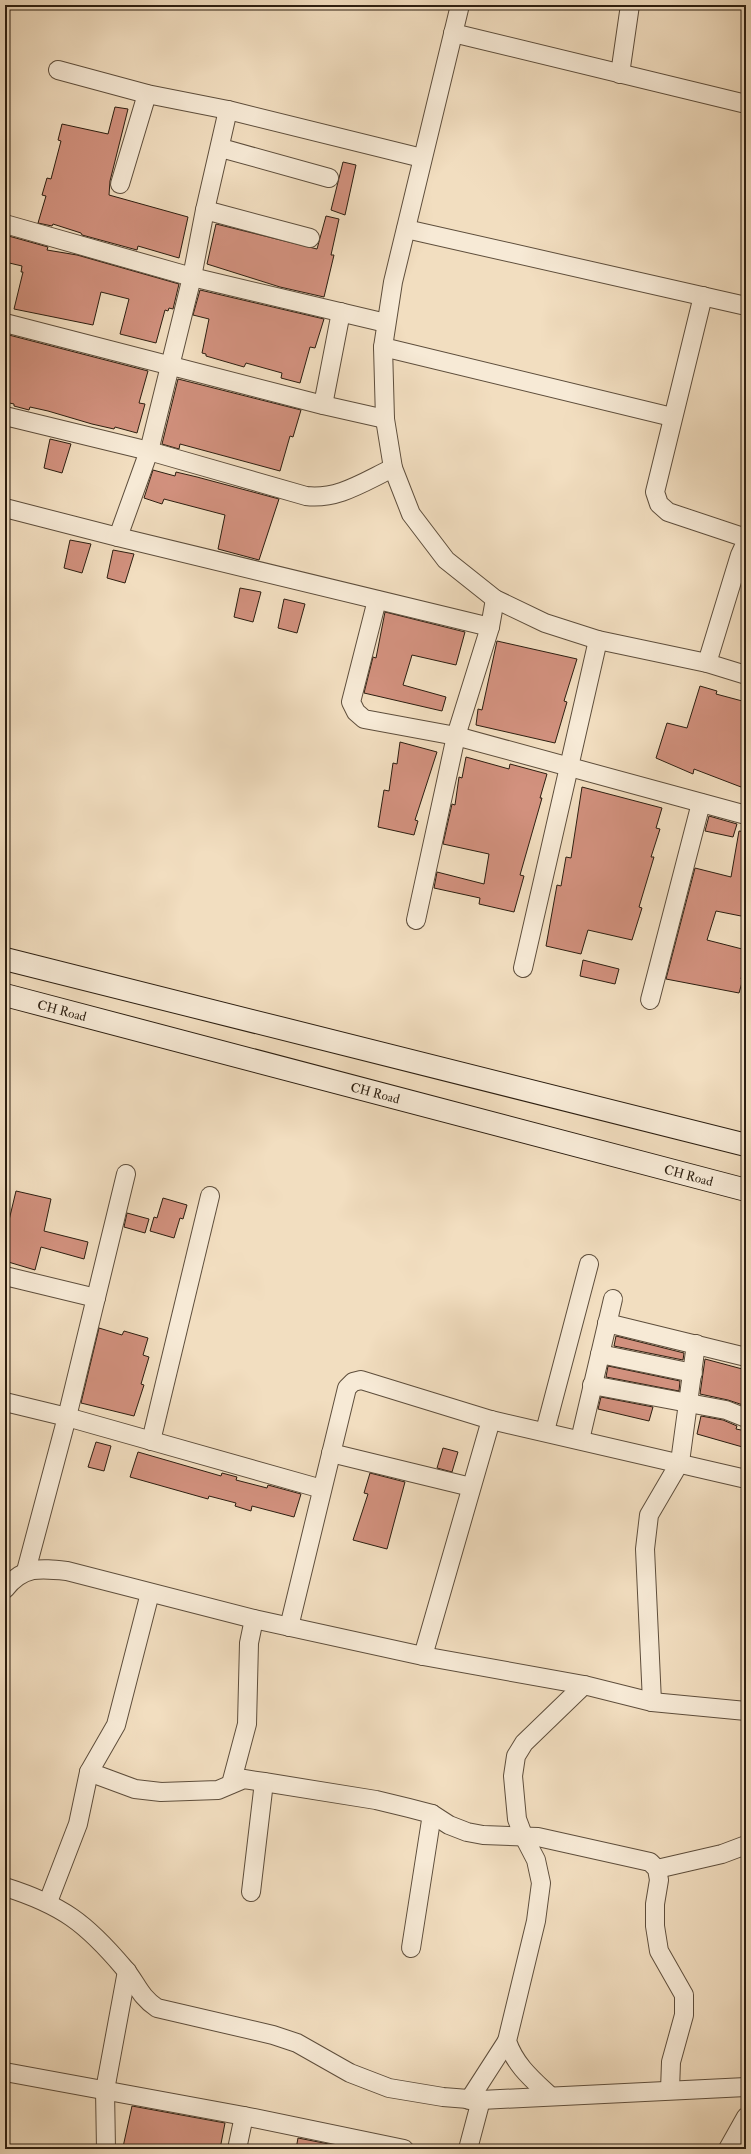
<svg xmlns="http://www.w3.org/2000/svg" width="751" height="2154" font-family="'IM FELL Double Pica',serif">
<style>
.building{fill:#d2917e;stroke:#2c1e10}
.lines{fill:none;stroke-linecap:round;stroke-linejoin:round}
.street-casing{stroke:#5e4e3c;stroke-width:20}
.secondary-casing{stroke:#2c1e10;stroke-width:24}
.street{stroke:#f7ead6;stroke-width:18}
.secondary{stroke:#f7ead6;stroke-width:22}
.labels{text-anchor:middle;stroke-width:3;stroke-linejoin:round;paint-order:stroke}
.street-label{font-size:13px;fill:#2c1e10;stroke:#f7ead6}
</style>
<rect width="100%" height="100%" fill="#f2dec0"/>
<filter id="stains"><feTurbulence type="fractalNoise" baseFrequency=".005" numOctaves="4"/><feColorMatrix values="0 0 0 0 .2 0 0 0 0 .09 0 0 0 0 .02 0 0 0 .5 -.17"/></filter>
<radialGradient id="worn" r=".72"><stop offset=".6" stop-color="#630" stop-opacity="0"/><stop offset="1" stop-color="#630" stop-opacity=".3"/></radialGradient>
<!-- building -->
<g class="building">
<path d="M115,107L128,109L110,181L109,195L188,217L179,258L138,246L137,250L82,235L81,233L53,224L52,226L38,223L46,196L42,195L47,178L51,179L61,141L58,140L62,124L108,134Z"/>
<path d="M343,162L356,165L345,215L331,210Z"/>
<path d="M326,216L339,219L331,255H334L324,297L280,287L207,264L216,224L317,249Z"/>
<path d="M5,235L48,247L47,250L77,255L179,284L173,309L169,308L168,311L165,310L156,343L120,334L129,299L101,292L93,325L14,309L23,272H21L22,266L5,262Z"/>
<path d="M200,290L324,319L315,348L310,347L300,383L281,378L282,373L246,363L244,367L206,356V354L202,353L209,319L193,315Z"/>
<path d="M5,334L148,371L139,403L145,404L137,433L115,427L114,429L92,424L48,411L30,407L29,410L14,406V404L5,402Z"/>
<path d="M178,379L301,410L293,437L290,436L280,471L180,444L179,449L162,444Z"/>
<path d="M50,439L71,444L62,473L44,468Z"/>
<path d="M153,470L175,476L176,472L197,477L279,499L259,560L218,549L225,515L164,499L162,504L144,498Z"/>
<path d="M70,540L91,544L82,573L64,568Z"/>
<path d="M113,550L134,554L125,583L107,578Z"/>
<path d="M240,588L261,592L253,622L234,617Z"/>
<path d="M284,599L305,604L297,633L278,628Z"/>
<path d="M385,612L465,632L456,665L412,655L403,685L446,697L442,711L364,693L373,657L376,658Z"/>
<path d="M497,641L577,659L564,701L567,702L555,743L476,725L478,709L482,710Z"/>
<path d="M700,686L717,691L716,694L746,702V772L741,787L694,769L693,774L656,758L667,723L687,728Z"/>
<path d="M400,742L437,752L415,820L418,821L414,835L378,827L384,790L389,791L393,763L397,764Z"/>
<path d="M466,757L509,769L510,764L547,774L540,798H542L520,875L524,876L514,912L479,904L480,898L434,888L437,872L484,884L489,854L443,844L452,804L455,805L459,777L462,778Z"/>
<path d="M582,787L662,808L656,828L660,829L651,857H654L639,907L642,908L632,940L588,930L581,954L546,946L557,885L561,886L566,857L571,858Z"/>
<path d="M709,816L737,824L733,837L705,831Z"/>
<path d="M739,831L746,832V917L716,911L707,940L746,950V961L741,979H743L739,993L666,979L695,868L731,877Z"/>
<path d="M583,960L619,969L615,984L580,976Z"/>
<path d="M16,1191L51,1199L44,1231L88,1242L84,1259L41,1247L35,1270L5,1261V1237Z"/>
<path d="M163,1198L187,1205L183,1219L180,1218L174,1238L150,1231L154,1217L157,1218Z"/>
<path d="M127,1213L149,1219L145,1233L124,1227Z"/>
<path d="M99,1328L122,1335L124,1331L148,1338L143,1355L149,1357L141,1384L144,1385L134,1416L81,1403Z"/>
<path d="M616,1336L684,1353L683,1360L614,1346Z"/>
<path d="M705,1359L746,1370V1393L743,1405L728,1400L700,1394Z"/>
<path d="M608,1366L680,1381L679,1391L606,1377Z"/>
<path d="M601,1397L653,1407L649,1421L598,1409Z"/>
<path d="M701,1416L723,1420L737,1426L736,1429L746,1431V1448L697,1434Z"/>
<path d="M96,1442L111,1446L104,1471L88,1467Z"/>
<path d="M443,1448L458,1452L452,1472L437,1468Z"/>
<path d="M138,1452L221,1476L222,1473L237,1477L236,1480L267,1488L268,1485L301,1494L294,1517L252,1506L251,1511L235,1506L236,1503L209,1496L208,1499L130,1477Z"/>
<path d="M370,1473L405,1482L387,1549L353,1540L368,1494L364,1493Z"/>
<path d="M132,2106L225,2123L220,2149H131L123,2147Z"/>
<path d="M298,2138L339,2146V2149H296Z"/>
</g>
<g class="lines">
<defs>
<g id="street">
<path d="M460,5L393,282L383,347L385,419L393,468L411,514L446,560L495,599L545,623L598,640L707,663L746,675"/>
<path d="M453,33L746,104"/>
<path d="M58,70L147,94L228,110L422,158"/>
<path d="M620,74L630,5"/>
<path d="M221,148L329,178"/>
<path d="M120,184L147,94"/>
<path d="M205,210L310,238"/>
<path d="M5,224L192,277L386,323"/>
<path d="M406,229L746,306"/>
<path d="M703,296L655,492L659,504L668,512L746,538"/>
<path d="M5,323L323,405L385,419"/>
<path d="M383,347L672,417"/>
<path d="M323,405L341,312"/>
<path d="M5,416L149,451L306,496C338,500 365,481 393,468"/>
<path d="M5,508L118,537L490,627"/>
<path d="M118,537L149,451L192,277L205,210L228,110"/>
<path d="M377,600L351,702L356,712L364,719L456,736L746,815"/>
<path d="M707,663L740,555L746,542"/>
<path d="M416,920L456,736L490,627L495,599"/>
<path d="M523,968L598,640"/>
<path d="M650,1000L701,803"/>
<path d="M5,1276L96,1298"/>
<path d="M607,1323L746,1357"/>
<path d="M600,1354L693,1373"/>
<path d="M592,1385L726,1410L746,1418"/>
<path d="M5,1402L67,1417L322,1489"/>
<path d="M545,1431L589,1264"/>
<path d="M580,1440L613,1299"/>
<path d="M151,1441L210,1196"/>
<path d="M331,1453L471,1487"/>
<path d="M26,1571L67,1417L126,1174"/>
<path d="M5,1589C23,1566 40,1568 67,1571L254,1619L423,1656L584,1685L652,1702L746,1711"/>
<path d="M289,1627L347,1388L353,1382L361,1380L491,1420L746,1479"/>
<path d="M423,1656L491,1420"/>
<path d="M652,1702L645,1549L649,1515L680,1462L696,1344"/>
<path d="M89,1772L135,1789L161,1792L218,1790L244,1779L264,1782L376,1800L409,1808L432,1814L449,1825L467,1832L483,1835L538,1837L650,1862L657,1869L659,1880L655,1904V1926L659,1951L684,1995V2015L671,2062L670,2090"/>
<path d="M231,1784L247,1724L249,1643L254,1619"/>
<path d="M657,1869L722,1854L746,1845"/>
<path d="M5,1887C62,1905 86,1923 124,1968C137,1983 139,1996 157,2008L273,2035L297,2043L350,2073L389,2088L443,2097L481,2100L746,2087"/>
<path d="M251,1892L264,1782"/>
<path d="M48,1902L78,1824L89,1772L116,1725L150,1593"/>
<path d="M411,1948L432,1814"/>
<path d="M5,2072L244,2116L404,2149"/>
<path d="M550,2096C532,2079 515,2065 507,2041L536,1921L541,1883L536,1860L523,1835L517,1819L513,1776L516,1756L524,1743L584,1685"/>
<path d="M469,2100L507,2041"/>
<path d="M106,2149L105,2090L127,1971"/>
<path d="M237,2149L244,2116"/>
<path d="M468,2149L481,2100"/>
<path d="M728,2149L746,2117"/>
</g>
<g id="secondary">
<path d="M5,959L746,1145"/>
<path id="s1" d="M5,995L746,1190"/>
</g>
</defs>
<!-- street casing -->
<use href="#street" class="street-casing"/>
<!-- secondary casing -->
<use href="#secondary" class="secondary-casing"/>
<!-- street -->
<use href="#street" class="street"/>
<!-- secondary -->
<use href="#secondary" class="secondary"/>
</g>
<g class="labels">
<!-- street labels -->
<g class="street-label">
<text dy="5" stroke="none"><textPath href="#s1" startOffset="59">CH Road</textPath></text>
<text dy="5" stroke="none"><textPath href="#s1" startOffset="383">CH Road</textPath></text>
<text dy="5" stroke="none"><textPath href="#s1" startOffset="707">CH Road</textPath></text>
</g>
</g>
<!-- margin -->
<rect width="751" height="2154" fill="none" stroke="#f2dec0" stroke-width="20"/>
<rect x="6" y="6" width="739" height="2142" fill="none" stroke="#2c1e10" stroke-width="2"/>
<rect x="10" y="10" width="731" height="2134" fill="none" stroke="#2c1e10"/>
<rect width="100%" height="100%" filter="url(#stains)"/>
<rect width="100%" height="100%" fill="url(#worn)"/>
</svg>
